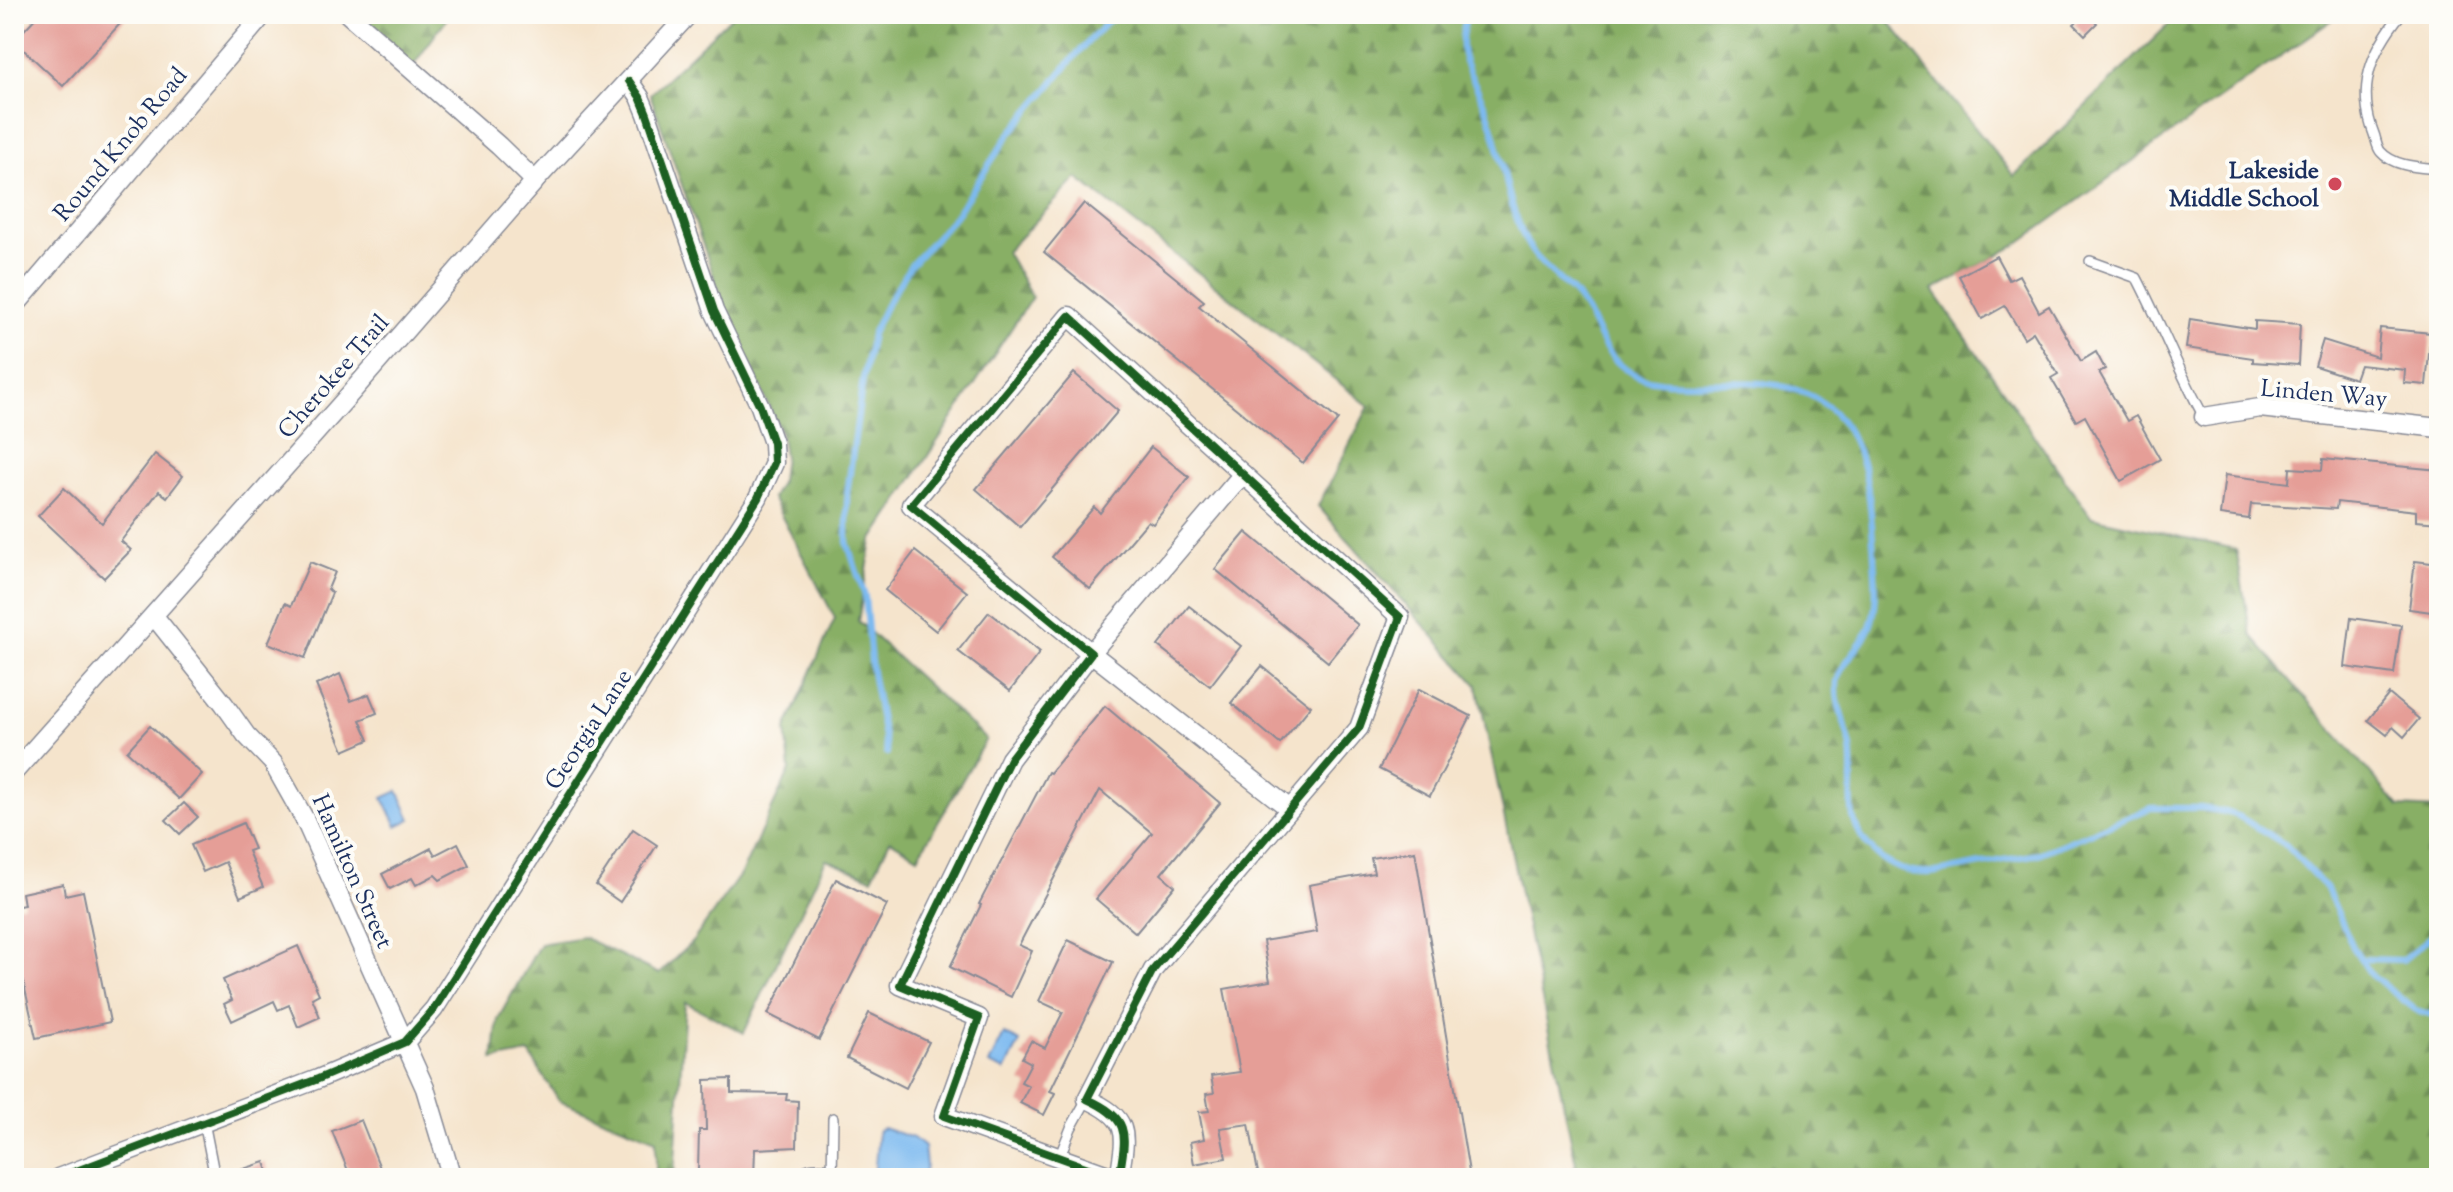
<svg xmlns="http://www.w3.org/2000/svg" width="2453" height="1192" font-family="'Sorts Mill Goudy',serif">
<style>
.forest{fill:url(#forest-firs);stroke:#526f62;stroke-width:2}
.water{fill:#7dbaf0;stroke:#4c74a7;stroke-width:2}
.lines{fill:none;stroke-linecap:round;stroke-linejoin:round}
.stream{stroke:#7dbaf0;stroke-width:6}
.building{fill:#e59e97}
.service-casing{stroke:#888a95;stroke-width:12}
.minor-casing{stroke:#888a95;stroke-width:21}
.service{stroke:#fff;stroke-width:9}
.minor{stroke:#fff;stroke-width:18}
.cycleway-casing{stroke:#fdfcf7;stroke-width:13}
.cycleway{stroke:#1b5e20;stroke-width:8}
.poi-dot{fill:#d1495b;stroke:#fdfcf7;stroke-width:3}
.labels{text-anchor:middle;stroke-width:8;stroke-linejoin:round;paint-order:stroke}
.street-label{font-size:24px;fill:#1b2f5e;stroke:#fdfcf7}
.poi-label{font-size:24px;font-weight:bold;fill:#1b2f5e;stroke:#fdfcf7;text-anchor:end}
</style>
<defs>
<pattern id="forest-firs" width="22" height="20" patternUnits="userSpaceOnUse" patternTransform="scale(2)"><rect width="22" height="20" fill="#88af65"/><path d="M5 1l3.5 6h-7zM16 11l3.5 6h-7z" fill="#6e8f56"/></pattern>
</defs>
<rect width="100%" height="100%" fill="#fdfcf7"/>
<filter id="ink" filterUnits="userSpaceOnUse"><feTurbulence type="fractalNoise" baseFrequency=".0125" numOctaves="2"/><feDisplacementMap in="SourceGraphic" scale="16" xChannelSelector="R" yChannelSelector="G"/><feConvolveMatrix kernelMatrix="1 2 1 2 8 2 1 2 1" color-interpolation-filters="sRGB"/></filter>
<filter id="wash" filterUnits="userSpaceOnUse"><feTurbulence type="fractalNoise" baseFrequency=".006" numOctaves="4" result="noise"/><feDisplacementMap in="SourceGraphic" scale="32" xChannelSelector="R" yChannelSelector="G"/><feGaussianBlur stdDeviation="1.8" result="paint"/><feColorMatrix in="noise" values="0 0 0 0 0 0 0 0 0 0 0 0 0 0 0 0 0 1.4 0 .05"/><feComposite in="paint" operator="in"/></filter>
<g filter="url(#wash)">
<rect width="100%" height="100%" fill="#f5e4cc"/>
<!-- forest -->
<g class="forest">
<path d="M348,14H450L410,70Z"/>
<path d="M734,14H1883L2014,176L2168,25L2171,14H2341L2209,106L2015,246L1933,290L2091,517L2236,549L2251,635L2399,807L2439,809V1178H1569L1576,1164L1477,685L1318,506L1369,406L1077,178L1006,252L1032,297L872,541L858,621L986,739L918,857L890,840L872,878L826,859L744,1033L685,1002L674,1178H656V1140L559,1101L529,1053L493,1060L498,1019L540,944L583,937L659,974L693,941L742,872L790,770L786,729L835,618L772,498L781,481L784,456L780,431L726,311L650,94Z"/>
</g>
<!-- water -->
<g class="water">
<path d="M398,791L411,819L397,826L383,798Z"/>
<path d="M1004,1034L1020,1042L1005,1071L989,1064Z"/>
<path d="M883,1128L913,1138L924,1147L926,1165L924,1178H874L878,1131Z"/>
</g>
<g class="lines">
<!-- stream -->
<g class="stream">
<path d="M1468,14C1463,25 1460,43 1463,55C1469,76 1482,95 1489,116C1503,156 1507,206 1527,243C1539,266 1560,278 1576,296C1600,323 1595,351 1632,373C1642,380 1655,380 1667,382C1727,387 1806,366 1846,427C1870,464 1871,512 1874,555C1875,579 1879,603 1870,627C1862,646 1839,665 1837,683C1835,706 1847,725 1851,748C1857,792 1838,819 1876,854C1892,869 1910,874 1931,873L2038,854L2151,808H2201L2226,812L2240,817L2286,845L2327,889L2353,947L2372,976L2416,1010L2439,1017"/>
<path d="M887,753L872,672L865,596L847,542V494L863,379L872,334L886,305L910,266L955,216L1008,136L1075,56L1107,22L1121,14"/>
<path d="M2362,959L2403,960L2439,930"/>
</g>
</g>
<g id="blocks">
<!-- building -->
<g class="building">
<path d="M39,14H129L63,86L14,41Z"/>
<path d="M2085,14H2089L2097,23L2085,35L2074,24Z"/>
<path d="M1084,203L1204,301L1199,306L1338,420L1303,463L1044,252Z"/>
<path d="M1996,256L2009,280L2019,275L2039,312L2049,306L2081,361L2096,352L2105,369L2099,372L2127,421L2136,416L2160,459L2121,481L2085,416L2076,421L2051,378L2058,374L2033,332L2024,338L2005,306L1982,319L1959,276Z"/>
<path d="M2190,319L2255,329V321L2300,324L2298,365L2253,362V358L2186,348Z"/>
<path d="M2380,328L2431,333L2426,385L2404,383L2405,370L2360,365L2355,379L2315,366L2323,340L2377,357Z"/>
<path d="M1074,373L1118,411L1020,527L976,489Z"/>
<path d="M1151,447L1189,477L1153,524L1148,521L1090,589L1052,557L1094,507L1100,513Z"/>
<path d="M155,454L183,476L167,497L159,491L121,541L131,550L104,578L38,516L64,488L102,523Z"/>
<path d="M2323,459L2439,470V523L2416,521V511L2337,502L2336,509L2251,504L2249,519L2220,515L2225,475L2289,483L2290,468L2322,470Z"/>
<path d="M1246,532L1358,625L1328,662L1215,569Z"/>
<path d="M915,551L967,592L936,631L885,590Z"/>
<path d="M2415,561L2439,564V613L2409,609Z"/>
<path d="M310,562L335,572L328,589L332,593L305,658L268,643L285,603L291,606Z"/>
<path d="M1189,606L1241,646L1210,686L1158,646Z"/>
<path d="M989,612L1040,652L1010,691L958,651Z"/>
<path d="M2351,618L2401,625L2394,674L2345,667Z"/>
<path d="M1262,666L1311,706L1280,744L1231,703Z"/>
<path d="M340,674L351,701L369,694L377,713L360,720L369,740L344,751L316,685Z"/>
<path d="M1419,689L1471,716L1430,796L1379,769Z"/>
<path d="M2389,694L2419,719L2404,737L2393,727L2387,735L2368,720Z"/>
<path d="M1105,706L1220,803L1161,874L1175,886L1136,933L1096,899L1152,833L1100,790L1019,945L1032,951L1011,997L950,967L981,905L979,904L1048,772L1050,773Z"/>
<path d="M150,726L202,774L179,799L127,751Z"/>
<path d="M184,803L198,817L180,834L166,820Z"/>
<path d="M243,823L254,849L248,851L263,887L240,897L225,862L203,872L191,845Z"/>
<path d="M633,829L657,845L620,902L596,885Z"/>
<path d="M458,843L469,865L440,880L435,875L416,885L412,878L390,889L382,874L431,848L435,855Z"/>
<path d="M1415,851L1470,1178H1259L1249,1124L1220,1128L1226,1158L1194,1164L1190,1142L1204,1139L1199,1112L1209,1111L1206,1094L1214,1093L1211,1076L1240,1072L1224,989L1270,981L1263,941L1317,932L1309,885L1374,873L1371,858Z"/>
<path d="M836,879L887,905L819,1040L768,1014Z"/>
<path d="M63,884L65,895L83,891L110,1022L36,1038L14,940V907L24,905L22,893Z"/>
<path d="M1068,940L1113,962L1050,1091L1055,1093L1044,1115L1020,1103L1029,1086L1021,1082L1031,1063L1022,1058L1031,1041L1045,1048L1063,1012L1039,1001Z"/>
<path d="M298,946L319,994L312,998L320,1017L298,1027L289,1005L278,1010L274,1001L232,1021L224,1004L232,1000L223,980Z"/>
<path d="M869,1013L929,1042L906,1088L847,1058Z"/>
<path d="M731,1079V1093L787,1094L786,1100L798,1101L797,1147L755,1149L754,1178H704V1173L698,1171L699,1130H706L705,1080Z"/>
<path d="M361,1120L384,1178H351L332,1131Z"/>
<path d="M265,1162L270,1178H226L225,1175Z"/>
</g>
</g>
</g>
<g filter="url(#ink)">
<use href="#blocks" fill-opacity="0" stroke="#888a95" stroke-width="2"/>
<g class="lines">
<defs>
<g id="service">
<path d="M2401,14C2371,51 2356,88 2374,134C2376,139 2377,148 2381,152C2394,167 2421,167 2439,169"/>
<path d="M14,83V86"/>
<path d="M2090,261L2137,278C2161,324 2179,372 2204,417"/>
<path d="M204,1122L215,1178"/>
<path d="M1059,1158L1071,1128L1087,1099"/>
<path d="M797,1178C806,1165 818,1168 832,1169"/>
<path d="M832,1178L833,1118"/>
</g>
<g id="minor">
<path d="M348,14L499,146L535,181"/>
<path d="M14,307L264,14"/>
<path d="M2204,417L2260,408L2439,428"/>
<path d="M1243,474L1091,653L1290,809"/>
<path d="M154,616L224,704L246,735L273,763L305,820L425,1088L452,1178"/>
<path d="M14,772L343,402L535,181L689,14"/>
<path d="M58,1178L318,1079L405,1042L434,1009L758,498L774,463L773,443L760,406L714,311L647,114L640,97L629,81"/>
<path d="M1116,1178L944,1116L979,1018L900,985L1010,759L1091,653L911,505L1069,316L1400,617L1359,728L1153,970L1087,1099C1132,1119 1126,1135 1119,1178"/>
</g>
</defs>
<!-- service casing -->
<use href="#service" class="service-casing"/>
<!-- minor casing -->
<use href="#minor" class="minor-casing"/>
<!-- service -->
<use href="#service" class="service"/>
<!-- minor -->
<use href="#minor" class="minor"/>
<defs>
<g id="cycleway">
<path d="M58,1178L318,1079L405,1042L434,1009L758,498L774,463L773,443L760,406L714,311L647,114L640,97L629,81"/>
<path d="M1116,1178L944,1116L979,1018L900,985L1010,759L1091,653L911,505L1069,316L1400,617L1359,728L1153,970L1087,1099C1132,1119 1126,1135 1119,1178"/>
</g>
</defs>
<!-- cycleway casing -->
<use href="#cycleway" class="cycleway-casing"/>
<!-- cycleway -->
<use href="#cycleway" class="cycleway"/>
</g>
</g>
<!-- markers -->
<circle class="poi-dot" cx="2335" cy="184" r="8"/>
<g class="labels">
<!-- street labels -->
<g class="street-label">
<text transform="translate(120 144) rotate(-50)" y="8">Round Knob Road</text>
<text transform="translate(333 376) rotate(-49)" y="8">Cherokee Trail</text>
<text transform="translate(2324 393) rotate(5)" y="8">Linden Way</text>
<text transform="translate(588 729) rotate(-57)" y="8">Georgia Lane</text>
<text transform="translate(353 871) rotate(66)" y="8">Hamilton Street</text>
</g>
<!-- poi labels -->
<g class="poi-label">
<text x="2319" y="178">Lakeside<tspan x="2319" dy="28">Middle School</tspan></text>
</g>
</g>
<!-- margin -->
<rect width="2453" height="1192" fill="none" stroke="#fdfcf7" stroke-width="48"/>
</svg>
